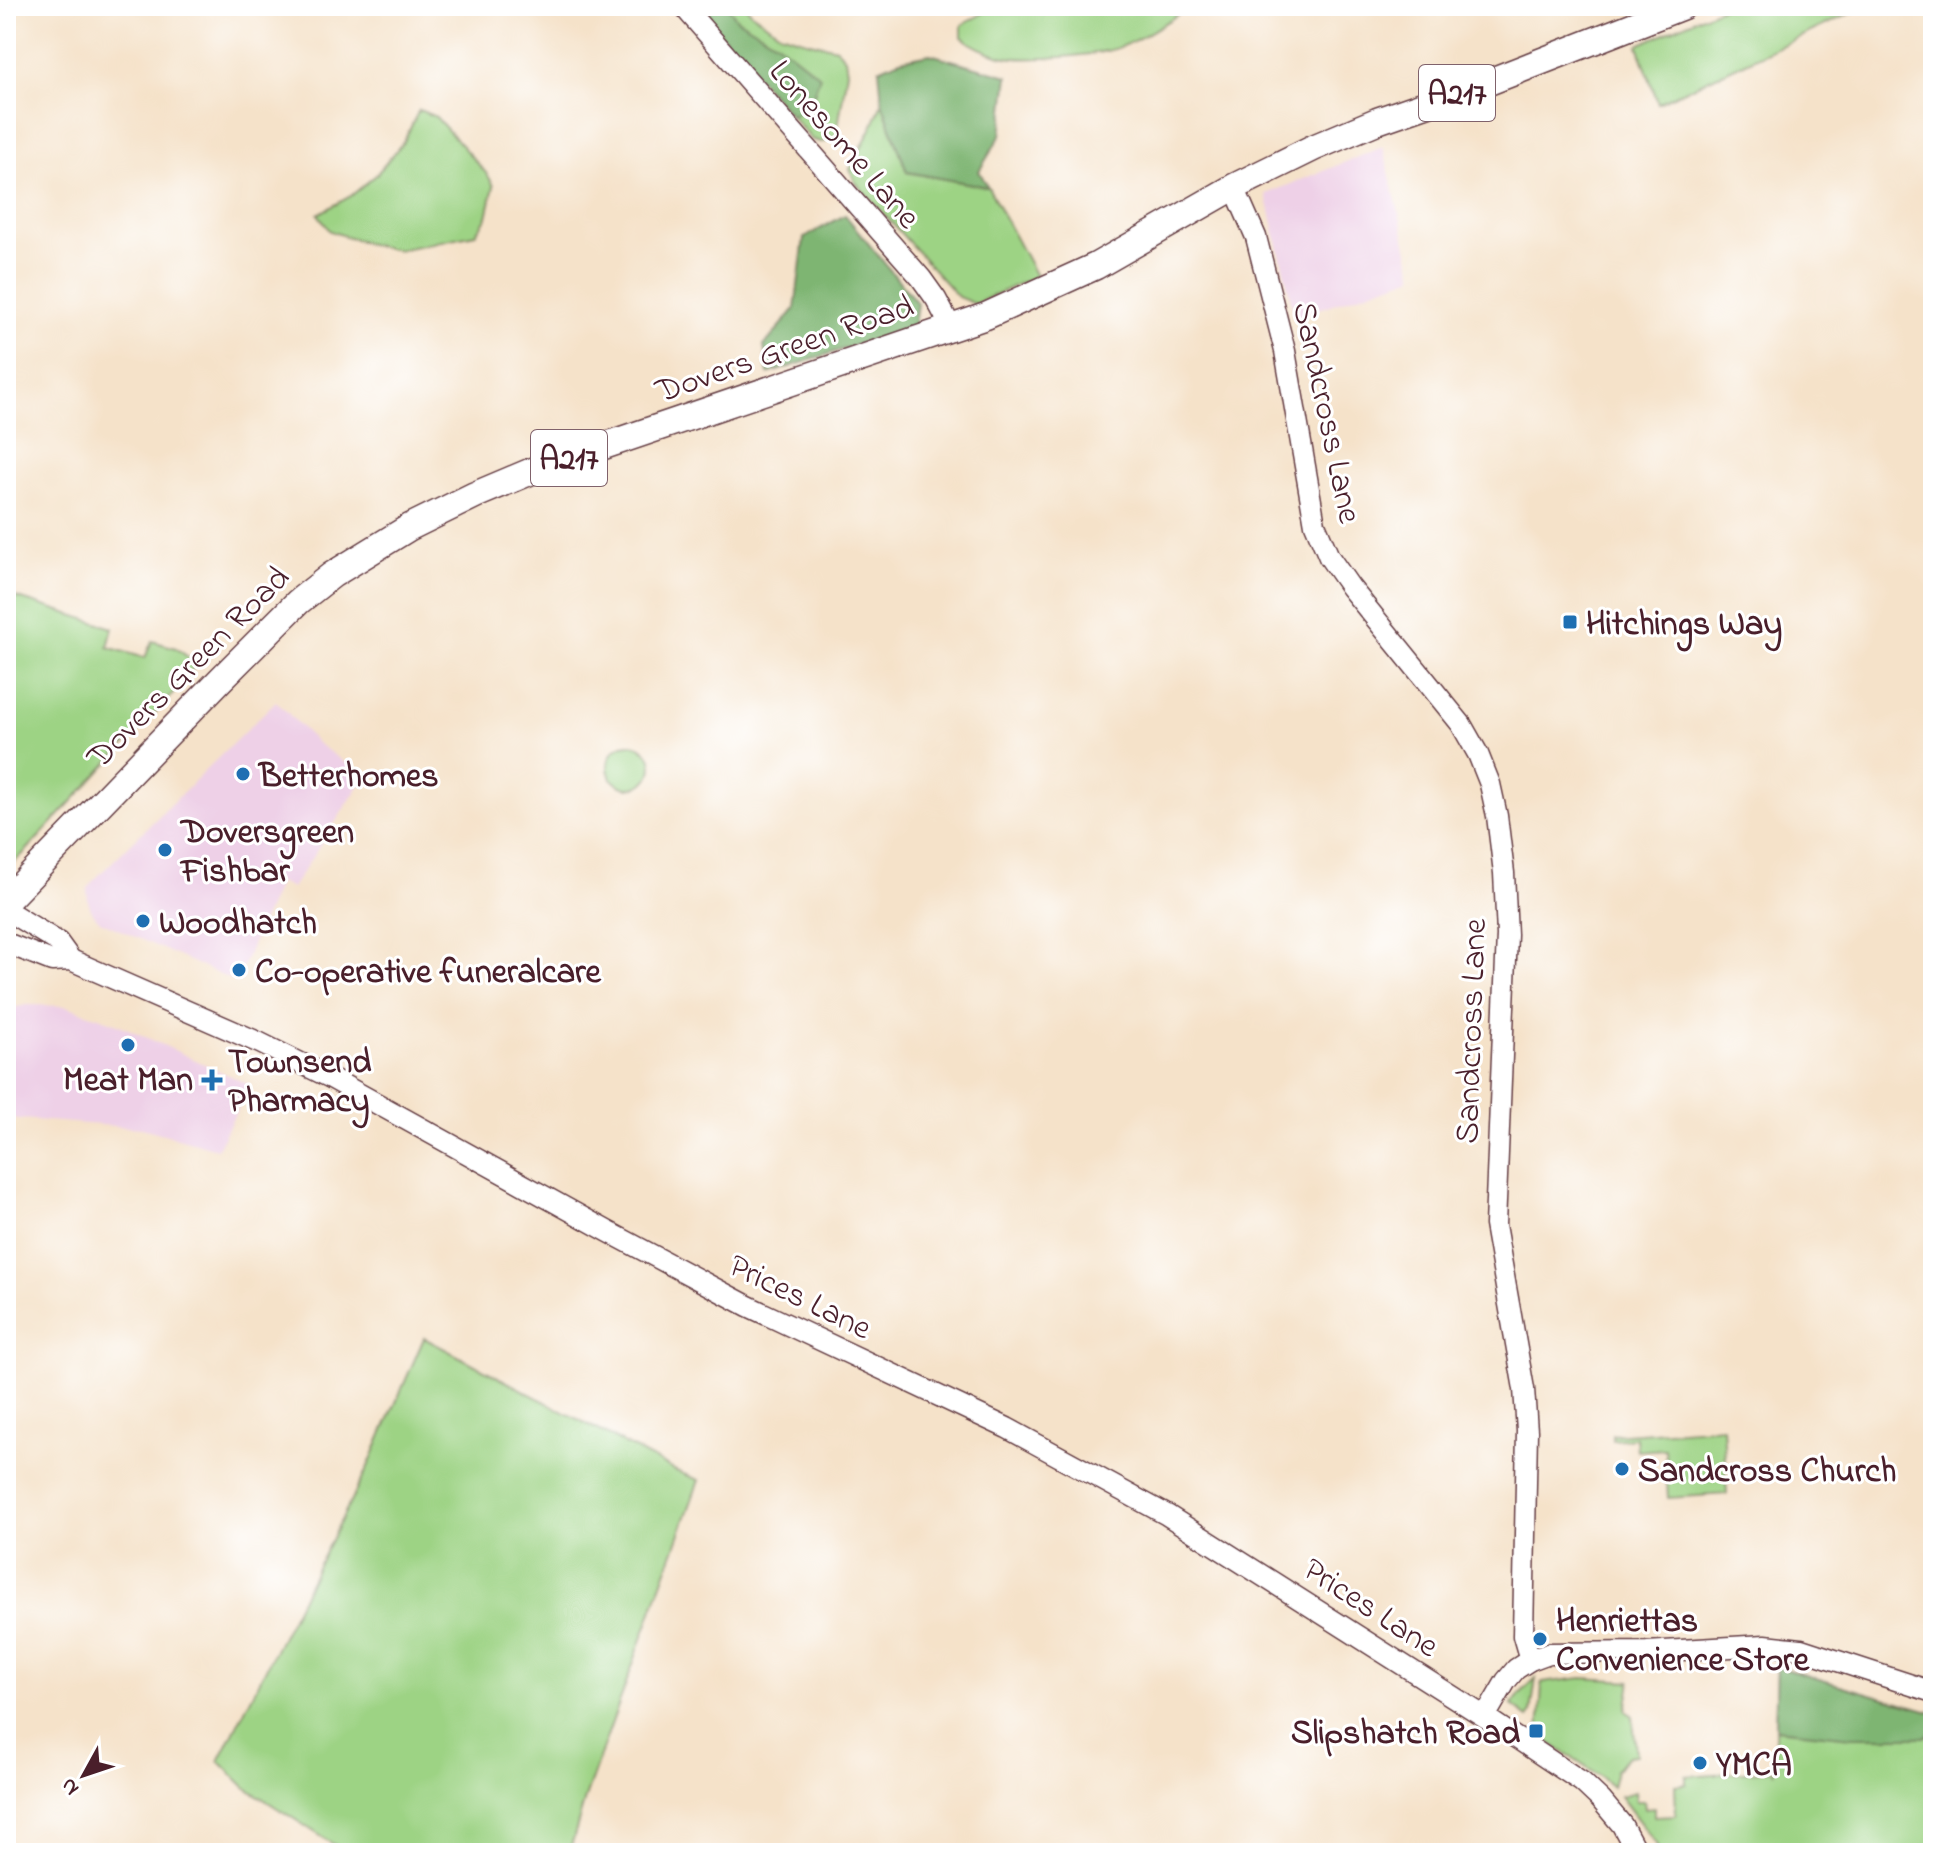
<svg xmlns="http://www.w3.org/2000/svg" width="1939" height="1859" font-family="'Indie Flower',sans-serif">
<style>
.built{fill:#eed0e7}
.green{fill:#9dd384;stroke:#747958;stroke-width:2}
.forest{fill:#7eb572;stroke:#646a4e;stroke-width:2}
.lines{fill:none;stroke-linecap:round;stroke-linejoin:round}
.tertiary-casing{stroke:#643c43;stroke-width:23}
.primary-casing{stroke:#643c43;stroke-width:29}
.tertiary{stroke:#fff;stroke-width:20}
.primary{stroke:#fff;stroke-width:26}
.poi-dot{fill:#1f6fb2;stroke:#fff;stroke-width:3}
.labels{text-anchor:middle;stroke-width:6;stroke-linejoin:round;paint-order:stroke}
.shield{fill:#fff;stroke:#80626b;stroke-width:2}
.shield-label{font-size:32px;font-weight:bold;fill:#4a1f2b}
.street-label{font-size:34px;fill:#4a1f2b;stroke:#fff}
.poi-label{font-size:34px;font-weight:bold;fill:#4a1f2b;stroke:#fff;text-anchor:start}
</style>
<rect width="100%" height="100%" fill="#fff"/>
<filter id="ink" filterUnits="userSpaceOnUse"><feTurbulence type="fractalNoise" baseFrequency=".0125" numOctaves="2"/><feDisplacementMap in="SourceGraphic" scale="16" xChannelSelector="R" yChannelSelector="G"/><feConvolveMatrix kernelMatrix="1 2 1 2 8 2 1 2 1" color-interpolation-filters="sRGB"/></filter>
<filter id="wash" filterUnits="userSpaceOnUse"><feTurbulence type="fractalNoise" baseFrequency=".006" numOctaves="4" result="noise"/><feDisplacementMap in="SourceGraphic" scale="32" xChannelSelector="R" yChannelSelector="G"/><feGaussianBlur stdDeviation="1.8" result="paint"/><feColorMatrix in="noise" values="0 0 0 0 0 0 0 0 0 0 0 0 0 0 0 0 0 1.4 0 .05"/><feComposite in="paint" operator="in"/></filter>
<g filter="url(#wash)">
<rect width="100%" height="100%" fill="#f5e2c9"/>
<!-- built -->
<g class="built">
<path d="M1383,147L1414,276L1295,317L1266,194Z"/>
<path d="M276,701L317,743L365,777L292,888L279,882L236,982L100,921L92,912L88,901L87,890L94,880Z"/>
<path d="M27,1005L66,1006L113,1022L250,1085L217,1149L142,1128L6,1118V1009Z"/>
</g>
<!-- green -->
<g class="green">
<path d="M697,6H745L753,14L780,33L810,42L836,48L845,58L847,71L837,133C829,143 823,144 811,139Z"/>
<path d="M996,6H1190C1172,19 1141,39 1120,47C1096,56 1025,62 1001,56C987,52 973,46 962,37V25Z"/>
<path d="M1725,6H1866L1658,103L1638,45Z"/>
<path d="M882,102L907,172L988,187L1036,276L975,304L958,297L855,182L850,169L874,123Z"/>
<path d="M419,110L436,117L487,174L494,186L487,217L475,234L398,250L372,245L330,231L318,214L351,196L376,175L404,141Z"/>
<path d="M6,594L113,628L108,647L145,658L152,641L176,648L192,660V673L25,852L6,870Z"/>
<circle cx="630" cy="766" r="22"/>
<path d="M424,1338L676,1471L699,1480L586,1795L569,1853H347L245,1787L219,1761L367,1469Z"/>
<path d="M1723,1427L1727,1494L1668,1498L1665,1449L1637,1451L1636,1438L1612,1440V1435Z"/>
<path d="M1777,1667L1933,1712V1853H1659L1656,1844L1620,1796L1635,1792L1636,1801H1644L1645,1809L1654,1808V1816L1676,1815L1675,1785L1686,1784V1776L1772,1770L1774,1772Z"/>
<path d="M1536,1678L1531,1713L1528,1717L1512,1705L1521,1693Z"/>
<path d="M1582,1678L1631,1681L1626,1711L1633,1716L1636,1755L1628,1756L1616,1770L1612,1787L1599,1776L1539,1736L1542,1683Z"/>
</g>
<!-- forest -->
<g class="forest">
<path d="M697,6H727L737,19L779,44L820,76L809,108L791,116Z"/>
<path d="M930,54L1008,76L1001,135L979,171L988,187L907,172L882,102L879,69L900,60Z"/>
<path d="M845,215L917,303L914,326L768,374L764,346L795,309L804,238Z"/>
<path d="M1777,1667L1933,1712V1732L1924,1737H1852L1775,1729Z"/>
</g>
</g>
<g filter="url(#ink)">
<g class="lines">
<defs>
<g id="tertiary">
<path d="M683,6L921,278L936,299L952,329"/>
<path d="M1234,187L1256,237L1285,351L1315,524L1329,557L1350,587L1461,724L1478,754L1490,784L1497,816L1504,873L1507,935L1495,1225L1524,1389L1527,1431L1523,1636L1530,1660"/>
<path d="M6,910L58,942L71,960"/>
<path d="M6,943L52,961L71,960L260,1043L329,1077L609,1232L748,1306L1007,1428L1167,1515L1485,1717L1582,1782L1601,1800L1622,1825L1637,1853"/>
<path d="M1485,1717L1506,1681L1516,1669L1530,1660L1549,1653L1647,1652L1765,1645L1801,1649L1933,1692"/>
</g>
<path id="primary" d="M6,901L221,679L298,602L332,575L410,527L475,495L539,468L986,316L1096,266L1234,187L1313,148L1377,121L1486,83L1683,6"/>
</defs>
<!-- tertiary casing -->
<use href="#tertiary" class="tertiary-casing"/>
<!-- primary casing -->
<use href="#primary" class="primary-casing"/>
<!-- tertiary -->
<use href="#tertiary" class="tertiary"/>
<!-- primary -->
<use href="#primary" class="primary"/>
</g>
</g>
<!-- markers -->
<g class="poi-dot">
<rect x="1562" y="614" width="16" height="16" rx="4"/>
<circle cx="243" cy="774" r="8"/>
<circle cx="165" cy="850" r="8"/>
<circle cx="143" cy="921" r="8"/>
<circle cx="239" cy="970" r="8"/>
<circle cx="128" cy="1045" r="8"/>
<path d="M208 1068h8v8h8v8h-8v8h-8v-8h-8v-8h8z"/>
<circle cx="1622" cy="1469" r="8"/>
<circle cx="1540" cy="1639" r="8"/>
<rect x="1528" y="1723" width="16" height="16" rx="4"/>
<circle cx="1700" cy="1763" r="8"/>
</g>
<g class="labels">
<!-- shield labels -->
<g class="shield">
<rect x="1419" y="65" width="76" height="56" rx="6"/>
<rect x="531" y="430" width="76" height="56" rx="6"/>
</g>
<g class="shield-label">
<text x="1457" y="104">A217</text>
<text x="569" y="469">A217</text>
</g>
<!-- street labels -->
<g class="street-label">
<text transform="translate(846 143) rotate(49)" y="12">Lonesome Lane</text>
<text transform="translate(784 347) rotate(-19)" y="12">Dovers Green Road</text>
<text transform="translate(1329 412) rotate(78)" y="12">Sandcross Lane</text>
<text transform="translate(187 666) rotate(-45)" y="12">Dovers Green Road</text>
<text transform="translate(1469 1031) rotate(-88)" y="12">Sandcross Lane</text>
<text transform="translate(801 1295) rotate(26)" y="12">Prices Lane</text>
<text transform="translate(1372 1606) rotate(33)" y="12">Prices Lane</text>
</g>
<!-- poi labels -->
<g class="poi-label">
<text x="1586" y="634">Hitchings Way</text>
<text x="259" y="786">Betterhomes</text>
<text x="181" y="842">Doversgreen<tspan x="181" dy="39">Fishbar</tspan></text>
<text x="159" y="933">Woodhatch</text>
<text x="255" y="982">Co-operative funeralcare</text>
<text x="228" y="1072">Townsend<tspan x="228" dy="39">Pharmacy</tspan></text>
<text x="128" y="1090" text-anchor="middle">Meat Man</text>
<text x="1638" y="1481">Sandcross Church</text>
<text x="1556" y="1631">Henriettas<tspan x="1556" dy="39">Convenience Store</tspan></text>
<text x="1520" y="1743" text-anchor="end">Slipshatch Road</text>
<text x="1716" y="1775">YMCA</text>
</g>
</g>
<!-- margin -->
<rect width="1939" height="1859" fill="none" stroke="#fff" stroke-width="32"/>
<!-- north arrow -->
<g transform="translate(84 1775) rotate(230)" stroke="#ffffff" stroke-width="6" paint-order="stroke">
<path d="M0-6L14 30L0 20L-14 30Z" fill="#4a1f2b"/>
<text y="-12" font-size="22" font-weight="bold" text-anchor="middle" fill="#4a1f2b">N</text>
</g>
</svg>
